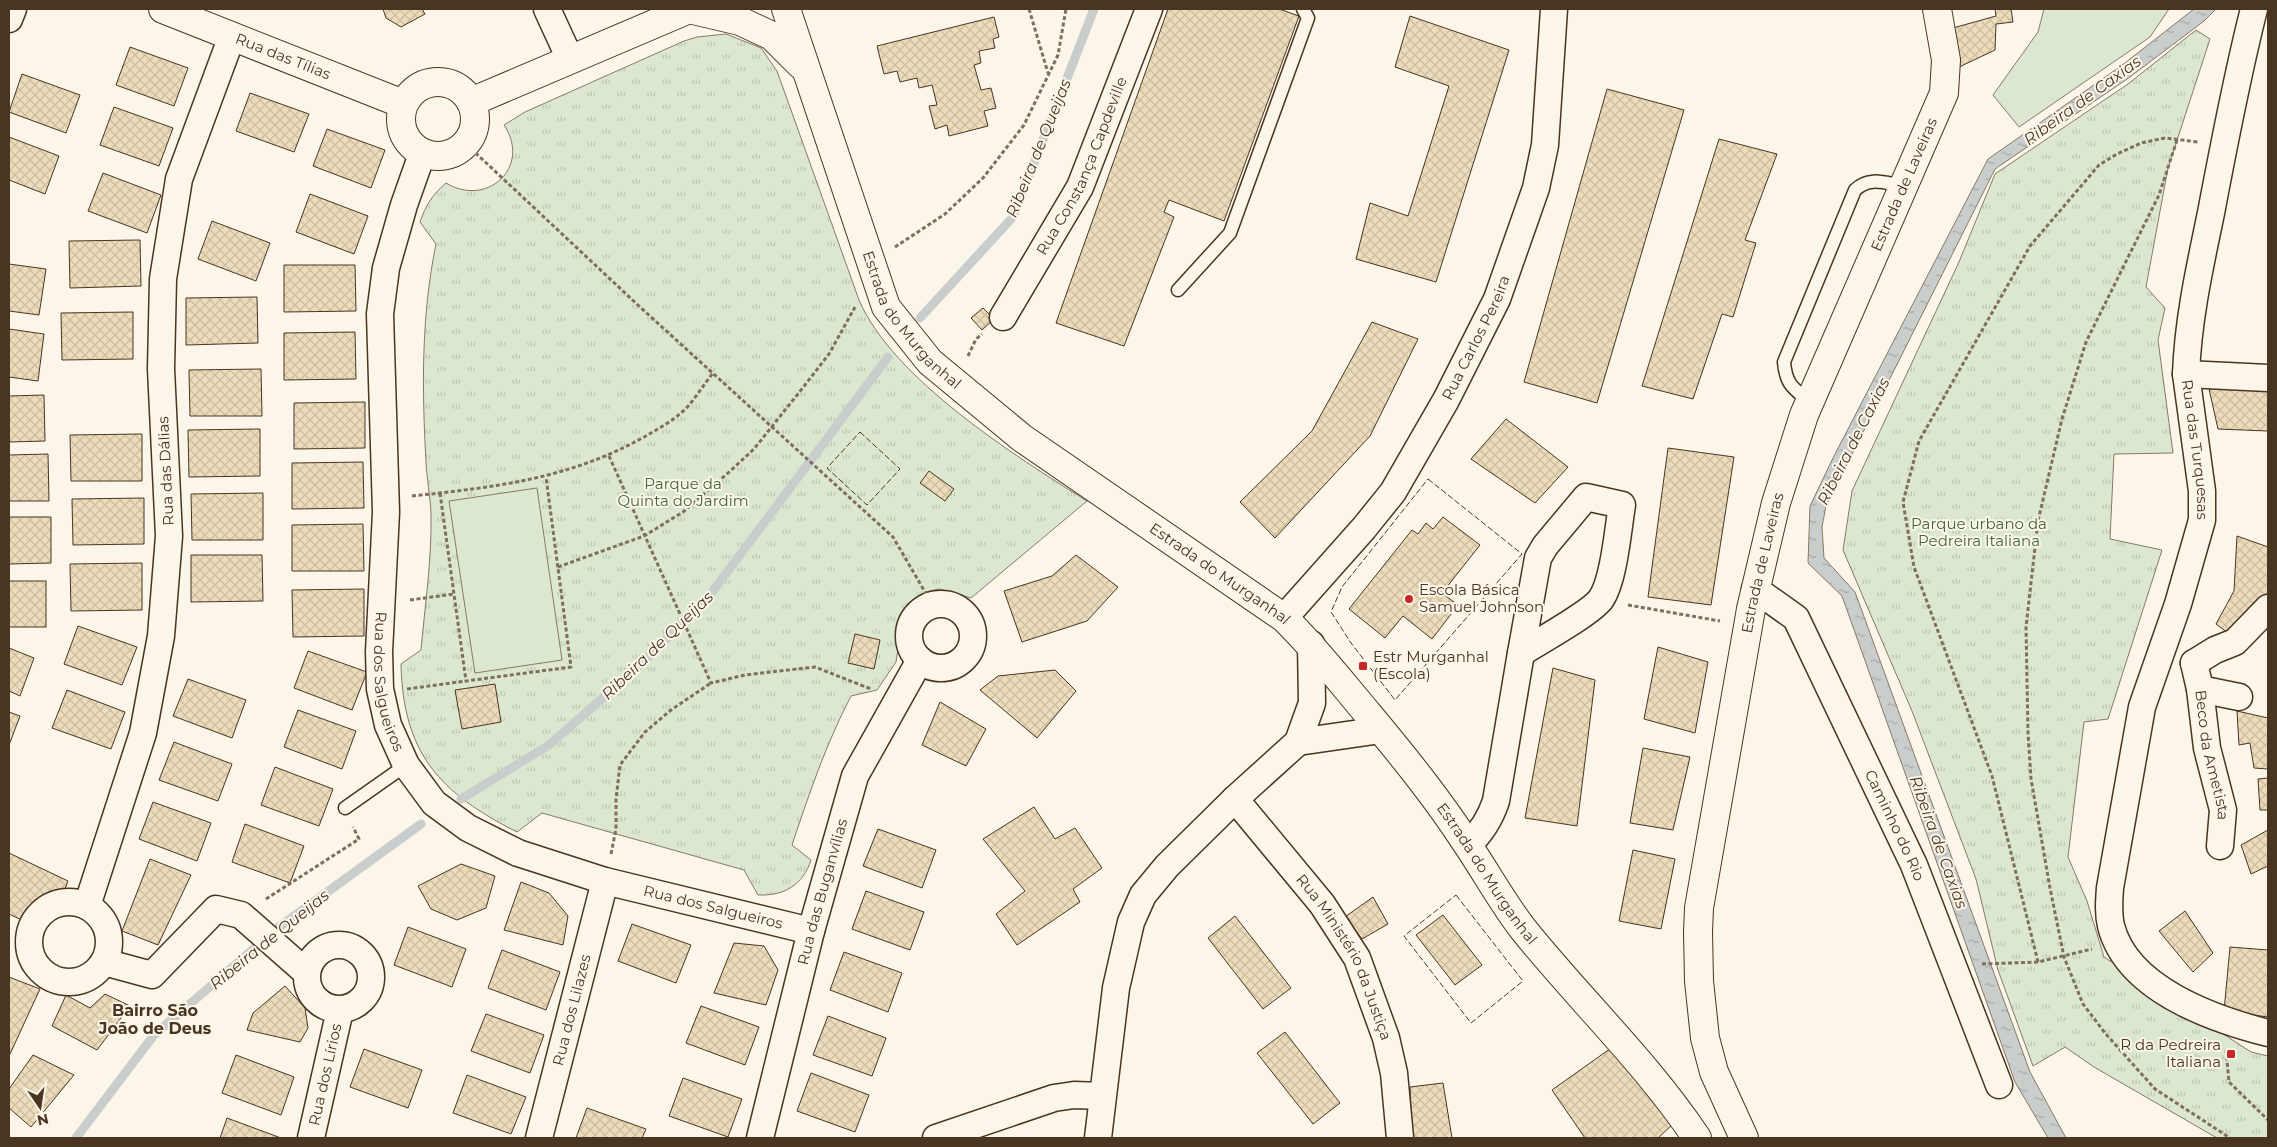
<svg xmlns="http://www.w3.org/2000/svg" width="2277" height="1147" font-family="Montserrat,sans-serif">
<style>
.park{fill:url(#park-tufts);stroke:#887966}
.garden{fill:#dce7d0;stroke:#887966}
.water{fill:url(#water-ripples);stroke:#887966}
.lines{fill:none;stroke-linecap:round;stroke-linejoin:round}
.stream{stroke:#c9cecd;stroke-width:9}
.building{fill:url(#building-cross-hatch);stroke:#4a3520}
.lane-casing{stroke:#4a3520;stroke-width:15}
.street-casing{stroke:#4a3520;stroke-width:29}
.secondary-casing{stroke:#4a3520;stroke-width:30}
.path{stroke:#7f6f5c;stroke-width:3;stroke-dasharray:4 2.5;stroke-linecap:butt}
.lane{stroke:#fbf6e9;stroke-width:12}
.street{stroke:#fbf6e9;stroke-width:26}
.secondary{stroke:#fbf6e9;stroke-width:28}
.fence{stroke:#4a3520;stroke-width:1;stroke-dasharray:6 2.5;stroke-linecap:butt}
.poi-dot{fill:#c62828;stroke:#fbf6e9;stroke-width:2}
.labels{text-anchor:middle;stroke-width:4;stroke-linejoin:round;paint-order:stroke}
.street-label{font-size:15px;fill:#4a3520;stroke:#fbf6e9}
.park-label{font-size:15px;fill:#436837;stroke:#fbf6e9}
.poi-label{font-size:15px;fill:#4a3520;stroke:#fbf6e9;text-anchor:start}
.water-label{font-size:16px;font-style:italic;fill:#4a3520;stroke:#fbf6e9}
.neighbourhood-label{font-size:16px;font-weight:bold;fill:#4a3520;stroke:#fbf6e9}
</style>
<defs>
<pattern id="park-tufts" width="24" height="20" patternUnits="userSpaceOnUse" patternTransform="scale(1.25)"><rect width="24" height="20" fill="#dce7d0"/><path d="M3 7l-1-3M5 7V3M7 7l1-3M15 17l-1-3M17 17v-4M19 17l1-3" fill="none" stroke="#bec7b2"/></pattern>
<pattern id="water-ripples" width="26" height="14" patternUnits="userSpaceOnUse" patternTransform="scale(1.25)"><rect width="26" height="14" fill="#c9cecd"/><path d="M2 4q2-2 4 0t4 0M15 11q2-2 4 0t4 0" fill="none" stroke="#a5a8a6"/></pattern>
<pattern id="building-cross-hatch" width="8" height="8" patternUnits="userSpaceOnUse" patternTransform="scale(1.25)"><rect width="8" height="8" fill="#ecdcbc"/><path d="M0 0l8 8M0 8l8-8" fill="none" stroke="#ccbda1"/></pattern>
</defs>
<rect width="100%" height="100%" fill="#fbf6e9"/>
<!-- park -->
<g class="park">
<path d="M2196,30L2210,39L2168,168L2146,287L2165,308L2158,340L2173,453L2114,454L2110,539L2162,550L2108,719L2084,722L2068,857L2087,901L2104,957L2251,1052L2268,1056V1138H2217L2094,1067L2065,1047L2033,1066L1998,970L1976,879L1912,711L1843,550L1852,491L1959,262L1995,174L2128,84Z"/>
<path d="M726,34L761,48L777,71L859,300C893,379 1015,456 1087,501L971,598L939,589L925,592L910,603L903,617L896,662L877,690L851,696C826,744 809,794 792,845L811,860C803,885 784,896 758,895L744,870L542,813L517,832C440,793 403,754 401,664L421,650C425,605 432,559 431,513C430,494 427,481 426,462C422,390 421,317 436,244L420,222C426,205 432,195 446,183C487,208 532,167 504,125L525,112L684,41L697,37Z"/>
</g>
<!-- garden -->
<g class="garden">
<path d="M2044,9H2169L2150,37L2019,127L1993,95L2038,32Z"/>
<path d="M537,488L562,660L475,673L449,501Z"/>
</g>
<!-- water -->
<path class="water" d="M2194,9H2216L2204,21L2130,77L1995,169L1826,506L1822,527L1824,558L1855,592L2030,1072L2066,1138H2048L2015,1082L1842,596L1808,563L1810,506L1833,458L1988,159L2121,66Z"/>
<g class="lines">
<!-- stream -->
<g class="stream">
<path d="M920,318L1013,217L1094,9"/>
<path d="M461,799L549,745L636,669L707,599L888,357"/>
<path d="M76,1138L154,1035L279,927L421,824"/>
</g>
</g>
<!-- building -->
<g class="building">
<path d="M383,9H422L425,14L401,27L386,18Z"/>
<path d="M1168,9H1279L1299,16L1224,221L1169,200L1164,212L1174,217L1124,346L1056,323Z"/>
<path d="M1995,9H2011L2013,22L1996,24L1995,50L1957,68L1953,28L1996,16Z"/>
<path d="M1410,16L1509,50L1436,282L1356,259L1370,203L1408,216L1449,86L1395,67Z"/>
<path d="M994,17L999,37L993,39L995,48L979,51L981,63L974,65L981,90L991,88L996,108L984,111L988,126L949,136L947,125L935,129L929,106L937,105L932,85L919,88L917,78L900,82L897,71L884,74L877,46Z"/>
<path d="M130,47L188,68L174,106L116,85Z"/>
<path d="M22,74L80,95L66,133L9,112Z"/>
<path d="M1607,89L1684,110L1597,403L1524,382Z"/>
<path d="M250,93L309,114L294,152L236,131Z"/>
<path d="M114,107L173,128L159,166L100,145Z"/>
<path d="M327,129L385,150L371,188L313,166Z"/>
<path d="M9,137L59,156L45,194L9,180Z"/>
<path d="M1719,139L1777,154L1745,240L1756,243L1733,317L1722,314L1693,399L1642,386Z"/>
<path d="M103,173L161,195L147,233L88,211Z"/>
<path d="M310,194L368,216L354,254L296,232Z"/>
<path d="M212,221L270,243L256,281L198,259Z"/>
<path d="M140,240L141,286L70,288L69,241Z"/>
<path d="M9,264L46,269L39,315L9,311Z"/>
<path d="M284,265H355L356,311L284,312Z"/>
<path d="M257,297L258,343L186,345V298Z"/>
<path d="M983,308L994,319L982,330L971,318Z"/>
<path d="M133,312V359L62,360L61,313Z"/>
<path d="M1372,322L1418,339L1370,436L1275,538L1240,502L1312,431Z"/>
<path d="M9,329L44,334L38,381L9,377Z"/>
<path d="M355,332L356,379L284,380V333Z"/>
<path d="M261,369L262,416H190L189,370Z"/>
<path d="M2207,380L2268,385V431L2218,429Z"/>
<path d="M44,395L45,441L9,442V396Z"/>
<path d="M365,402V448L294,449V403Z"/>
<path d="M1506,419L1568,467L1535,503L1471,459Z"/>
<path d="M260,429V476L189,477L188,430Z"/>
<path d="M142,434V481H71L70,435Z"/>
<path d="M1668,448L1734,457L1711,605L1648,597Z"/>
<path d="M48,454L49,501H9V455Z"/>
<path d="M363,462L364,508L292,509V463Z"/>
<path d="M929,471L954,489L945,501L920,483Z"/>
<path d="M263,493V540H192L191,494Z"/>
<path d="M144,498V544L73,545L72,499Z"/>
<path d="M9,517H51V563L9,564Z"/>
<path d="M1443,517L1480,545L1442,593L1458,605L1432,639L1403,616L1385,638L1349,609L1412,530L1418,534L1426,523L1433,529Z"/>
<path d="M363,524L364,571H292V525Z"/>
<path d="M2237,536L2268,547V602L2232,636L2216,624L2234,591Z"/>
<path d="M191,555H262L263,601L191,602Z"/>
<path d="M1076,555L1118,587L1087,621L1022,642L1004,591L1052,576Z"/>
<path d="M142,563V610L71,611L70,564Z"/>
<rect x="9" y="581" width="37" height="46"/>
<path d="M364,589V636L293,637L292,590Z"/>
<path d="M78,626L137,647L122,685L64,664Z"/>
<path d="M855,634L880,640L874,669L848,663Z"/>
<path d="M1658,647L1708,662L1695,733L1644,719Z"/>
<path d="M9,648L34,658L20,696L9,691Z"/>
<path d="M308,651L367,672L352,710L294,688Z"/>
<path d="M1553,668L1595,680L1577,826L1525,818Z"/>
<path d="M1055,670L1076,691L1037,738L980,690L998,676Z"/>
<path d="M188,679L246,700L232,738L173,716Z"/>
<path d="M495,684L501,722L462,729L455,690Z"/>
<path d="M67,690L125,712L111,749L52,728Z"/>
<path d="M940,702L986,729L966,766L922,745Z"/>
<path d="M298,710L356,731L342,769L284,747Z"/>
<path d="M2237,711L2268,718V769L2254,768L2250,743L2239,745Z"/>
<path d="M9,712L20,716L9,745Z"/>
<path d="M174,742L232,764L218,801L159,780Z"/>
<path d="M1643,748L1690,757L1673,830L1630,823Z"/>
<path d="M275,767L333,789L319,826L261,805Z"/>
<path d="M2268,778V810H2260L2258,779Z"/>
<path d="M153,802L211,823L197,861L139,839Z"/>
<path d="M1034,807L1055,839L1075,828L1102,868L1073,889L1080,902L1017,945L996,914L1025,891L983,839Z"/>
<path d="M245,824L304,846L290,883L232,862Z"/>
<path d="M878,829L936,850L922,888L863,866Z"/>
<path d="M2268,830V866L2251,874L2241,845Z"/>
<path d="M1633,850L1675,859L1661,929L1619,921Z"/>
<path d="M9,853L68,881L61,900L51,895L47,907L35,904L28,923L9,914Z"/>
<path d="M150,859L191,875L158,945L122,931Z"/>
<path d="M461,864L495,876L486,908L457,920L431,909L418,886Z"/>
<path d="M521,882L549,893L568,916L563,945L504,930Z"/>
<path d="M866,891L924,912L910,950L852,929Z"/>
<path d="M1373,897L1388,924L1362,939L1345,917Z"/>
<path d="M2185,911L2213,953L2193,972L2159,931Z"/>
<path d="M1443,915L1482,965L1455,985L1416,935Z"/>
<path d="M1235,916L1291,988L1263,1009L1208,938Z"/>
<path d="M632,924L691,945L676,983L618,961Z"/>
<path d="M408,927L466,949L452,987L394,965Z"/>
<path d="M734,943L764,946L778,970L766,1005L714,993Z"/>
<path d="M2230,947L2268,950V1017L2224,1011Z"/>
<path d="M502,950L560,972L546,1010L488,988Z"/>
<path d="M844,952L902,973L888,1012L830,990Z"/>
<path d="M9,977L40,989L10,1054H9Z"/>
<path d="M285,986L305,1008L308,1028L300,1042L247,1030L253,1013Z"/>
<path d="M105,994L130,1006L97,1050L52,1026L66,995L90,1008Z"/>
<path d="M701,1006L759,1027L745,1065L686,1043Z"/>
<path d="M486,1014L544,1035L530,1073L471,1051Z"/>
<path d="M828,1016L886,1038L872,1076L813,1055Z"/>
<path d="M1285,1032L1340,1103L1313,1124L1257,1053Z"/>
<path d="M1614,1046L1674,1123L1658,1138H1585L1552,1090Z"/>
<path d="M364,1049L422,1070L408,1108L350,1087Z"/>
<path d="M33,1055L74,1075L31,1127L9,1108V1089Z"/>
<path d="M236,1055L294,1077L281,1115L222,1093Z"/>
<path d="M811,1073L869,1095L855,1132L797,1111Z"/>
<path d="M467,1075L526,1097L511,1134L453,1113Z"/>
<path d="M683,1078L742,1099L728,1137L669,1116Z"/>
<path d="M1443,1083L1452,1138H1412L1410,1087Z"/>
<path d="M587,1108L646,1129L642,1138H576Z"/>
<path d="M227,1118L281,1138H220Z"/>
</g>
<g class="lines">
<defs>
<g id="lane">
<path d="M1178,290L1230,233L1308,18L1303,9"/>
<path d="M1810,402C1793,388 1786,385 1784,362L1855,190C1869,176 1885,183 1903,186"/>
<path d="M345,808L406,765"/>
</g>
<g id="street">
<path d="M547,9L570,59"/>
<path id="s1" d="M2254,9C2237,76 2224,144 2211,213C2200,266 2188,319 2186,374L2202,491V520L2178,604L2142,707L2110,888C2109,901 2108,913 2111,926C2127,989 2213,1019 2268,1033"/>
<path d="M9,19L13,9"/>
<path id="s2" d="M422,154L404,205L386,268L380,314L386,512L379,652L380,689L388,725L406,765L434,803L468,828L518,853L605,881L811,931"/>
<path id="s3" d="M1003,317L1080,187L1149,9"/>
<path d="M2186,374L2268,378"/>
<path d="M1586,497L1622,505C1618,529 1614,580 1601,599C1591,613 1538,642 1521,653L1538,558L1545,546Z"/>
<path id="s4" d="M1755,589L1796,618L1914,865L1999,1085"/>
<circle cx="941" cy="636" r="32"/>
<path id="s5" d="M1284,618L1364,528L1393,492L1446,400L1497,299L1536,188L1545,145L1554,9"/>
<path id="s6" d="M2194,663L2200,689L2207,748L2223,810L2220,846"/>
<path d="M2194,663L2215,650L2235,642L2268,608"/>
<path d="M2200,689L2239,697"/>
<path d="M1298,742L1381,730"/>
<path id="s7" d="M1235,799L1322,904L1357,958L1386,1038L1394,1073L1400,1138"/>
<path d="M1468,845C1482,832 1490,819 1496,801L1521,653"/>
<circle cx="69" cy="942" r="40"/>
<path d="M87,906L143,733L161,636L169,536L161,369L163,279L179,179L232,36"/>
<circle cx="339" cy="977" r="32"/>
<path d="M104,962L152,975L216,909L241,915L307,973"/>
<path id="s8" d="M311,1138L340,1010"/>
<path id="s9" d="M539,1138L605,881"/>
<path id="s10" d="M760,1138L811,931L855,776L920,660"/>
<path d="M936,1138L1054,1098L1074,1095L1102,1096"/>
<path d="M1098,1138L1116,988L1131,922L1143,895L1167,866L1235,799L1298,742L1312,703L1311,644"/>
</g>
<g id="secondary">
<path id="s11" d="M163,9L403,104"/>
<path d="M689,9L740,21L772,36L801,65"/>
<path id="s12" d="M786,9L886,307L930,362L1022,438L1284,618C1315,648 1341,682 1369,715C1403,756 1438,799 1467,844C1486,872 1502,902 1523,929C1580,1000 1646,1062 1697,1138"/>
<circle cx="438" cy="119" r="37"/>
<path d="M471,102L689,9"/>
<path id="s13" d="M1744,1138L1714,1072L1705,1038L1699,981L1698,932L1699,908L1751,609L1776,503L1804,415L1944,93L1946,60L1937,9"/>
</g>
</defs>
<!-- lane casing -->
<use href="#lane" class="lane-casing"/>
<!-- street casing -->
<use href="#street" class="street-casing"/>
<!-- secondary casing -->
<use href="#secondary" class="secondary-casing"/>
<!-- path -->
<g class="path">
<path d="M1029,9L1048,73"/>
<path d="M2177,140L2159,195L2086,342L2062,419L2038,521L2026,627L2028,733L2031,779L2050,888L2064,957L2083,1004L2105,1033L2155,1089L2230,1138"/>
<path d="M466,144L640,307L893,537L925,592L928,607"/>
<path d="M895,247L945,214L983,178L1024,125L1058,55L1066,9"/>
<path d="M968,356L976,339L982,334"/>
<path d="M609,456L711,683L745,675L815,667L871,689"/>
<path d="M440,493L466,681L571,667L546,477"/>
<path d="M412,496C496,487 569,479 644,437C660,428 678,418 690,404C698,394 705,383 713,373"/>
<path d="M558,567L644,536L683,512L728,473L754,449L805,385L829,354L855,307"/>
<path d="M410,600L454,594"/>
<path d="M1628,605L1720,621"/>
<path d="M407,689L466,681"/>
<path d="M611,854L616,829V799L620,765L645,732L671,710L711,683"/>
<path d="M266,899L359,839L353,827"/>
<path d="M2038,962L1992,776L1914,567L1903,502L1919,441L2030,246L2099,165L2117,154L2141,143L2165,138L2198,142"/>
<path d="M1982,964L2038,962L2092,949"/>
<path d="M2226,1050L2229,1082L2268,1120"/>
</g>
<!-- lane -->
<use href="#lane" class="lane"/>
<!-- street -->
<use href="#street" class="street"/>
<!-- secondary -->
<use href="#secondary" class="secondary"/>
<!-- fence -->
<g class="fence">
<path d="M860,432L900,469L867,505L827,468Z"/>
<path d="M1428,479L1522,554L1395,700L1351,643L1331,612L1342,587Z"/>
<path d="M1456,895L1523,981L1471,1023L1404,936Z"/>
</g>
</g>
<!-- markers -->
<g class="poi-dot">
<circle cx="1409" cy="599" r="5"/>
<rect x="1358" y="661" width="10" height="10" rx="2.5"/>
<rect x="2226" y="1049" width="10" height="10" rx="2.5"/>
</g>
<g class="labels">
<!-- street labels -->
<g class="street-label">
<text dy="5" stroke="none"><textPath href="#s11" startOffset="129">Rua das Tílias</textPath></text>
<text dy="5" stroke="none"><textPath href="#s3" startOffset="171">Rua Constança Capdeville</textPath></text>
<text dy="5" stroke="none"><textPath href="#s13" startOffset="994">Estrada de Laveiras</textPath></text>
<text dy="5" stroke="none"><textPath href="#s12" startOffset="339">Estrada do Murganhal</textPath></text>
<text dy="5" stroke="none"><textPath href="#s5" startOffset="342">Rua Carlos Pereira</textPath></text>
<text dy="5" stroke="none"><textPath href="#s1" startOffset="448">Rua das Turquesas</textPath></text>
<text transform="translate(166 471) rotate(-93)" y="5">Rua das Dálias</text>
<text dy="5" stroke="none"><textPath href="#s13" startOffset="589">Estrada de Laveiras</textPath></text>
<text dy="5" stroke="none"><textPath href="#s12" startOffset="744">Estrada do Murganhal</textPath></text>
<text dy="5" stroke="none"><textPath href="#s2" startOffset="535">Rua dos Salgueiros</textPath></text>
<text dy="5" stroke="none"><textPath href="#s6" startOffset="94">Beco da Ametista</textPath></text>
<text dy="5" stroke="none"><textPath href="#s4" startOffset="280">Caminho do Rio</textPath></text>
<text dy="5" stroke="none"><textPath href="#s12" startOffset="1149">Estrada do Murganhal</textPath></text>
<text dy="5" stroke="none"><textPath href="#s10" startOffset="254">Rua das Buganvílias</textPath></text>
<text dy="5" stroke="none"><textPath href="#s2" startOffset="970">Rua dos Salgueiros</textPath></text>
<text dy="5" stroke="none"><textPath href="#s7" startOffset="194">Rua Ministério da Justiça</textPath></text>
<text dy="5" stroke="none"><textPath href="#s9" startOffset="132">Rua dos Lilazes</textPath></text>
<text dy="5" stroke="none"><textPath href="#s8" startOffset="65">Rua dos Lírios</textPath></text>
</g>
<!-- park labels -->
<g class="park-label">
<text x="683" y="489">Parque da<tspan x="683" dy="17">Quinta do Jardim</tspan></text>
<text x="1979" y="529">Parque urbano da<tspan x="1979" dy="17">Pedreira Italiana</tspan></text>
</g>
<!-- poi labels -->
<g class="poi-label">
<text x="1419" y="595">Escola Básica<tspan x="1419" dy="17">Samuel Johnson</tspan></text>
<text x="1373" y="662">Estr Murganhal<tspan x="1373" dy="17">(Escola)</tspan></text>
<text x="2221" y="1050" text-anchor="end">R da Pedreira<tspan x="2221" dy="17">Italiana</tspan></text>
</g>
<!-- water labels -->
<g class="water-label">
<text transform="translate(2082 100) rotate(-36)" y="6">Ribeira de Caxias</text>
<text transform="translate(1038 148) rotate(-68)" y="6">Ribeira de Queijas</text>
<text transform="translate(1853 441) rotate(-63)" y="6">Ribeira de Caxias</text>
<text transform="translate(657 645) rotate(-44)" y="6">Ribeira de Queijas</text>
<text transform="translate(1939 842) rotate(70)" y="6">Ribeira de Caxias</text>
<text transform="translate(269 939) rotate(-39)" y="6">Ribeira de Queijas</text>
</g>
<!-- neighbourhood labels -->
<g class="neighbourhood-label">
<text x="155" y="1016">Bairro São<tspan x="155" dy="18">João de Deus</tspan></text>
</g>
</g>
<!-- border -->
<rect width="2277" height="1147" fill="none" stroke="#4a3520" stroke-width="20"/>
<!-- north arrow -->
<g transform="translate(40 1107) rotate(167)" stroke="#fbf6e9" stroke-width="4" paint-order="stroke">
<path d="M0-4L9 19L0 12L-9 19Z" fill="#4a3520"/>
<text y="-8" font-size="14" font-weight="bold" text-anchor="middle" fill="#4a3520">N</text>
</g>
</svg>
